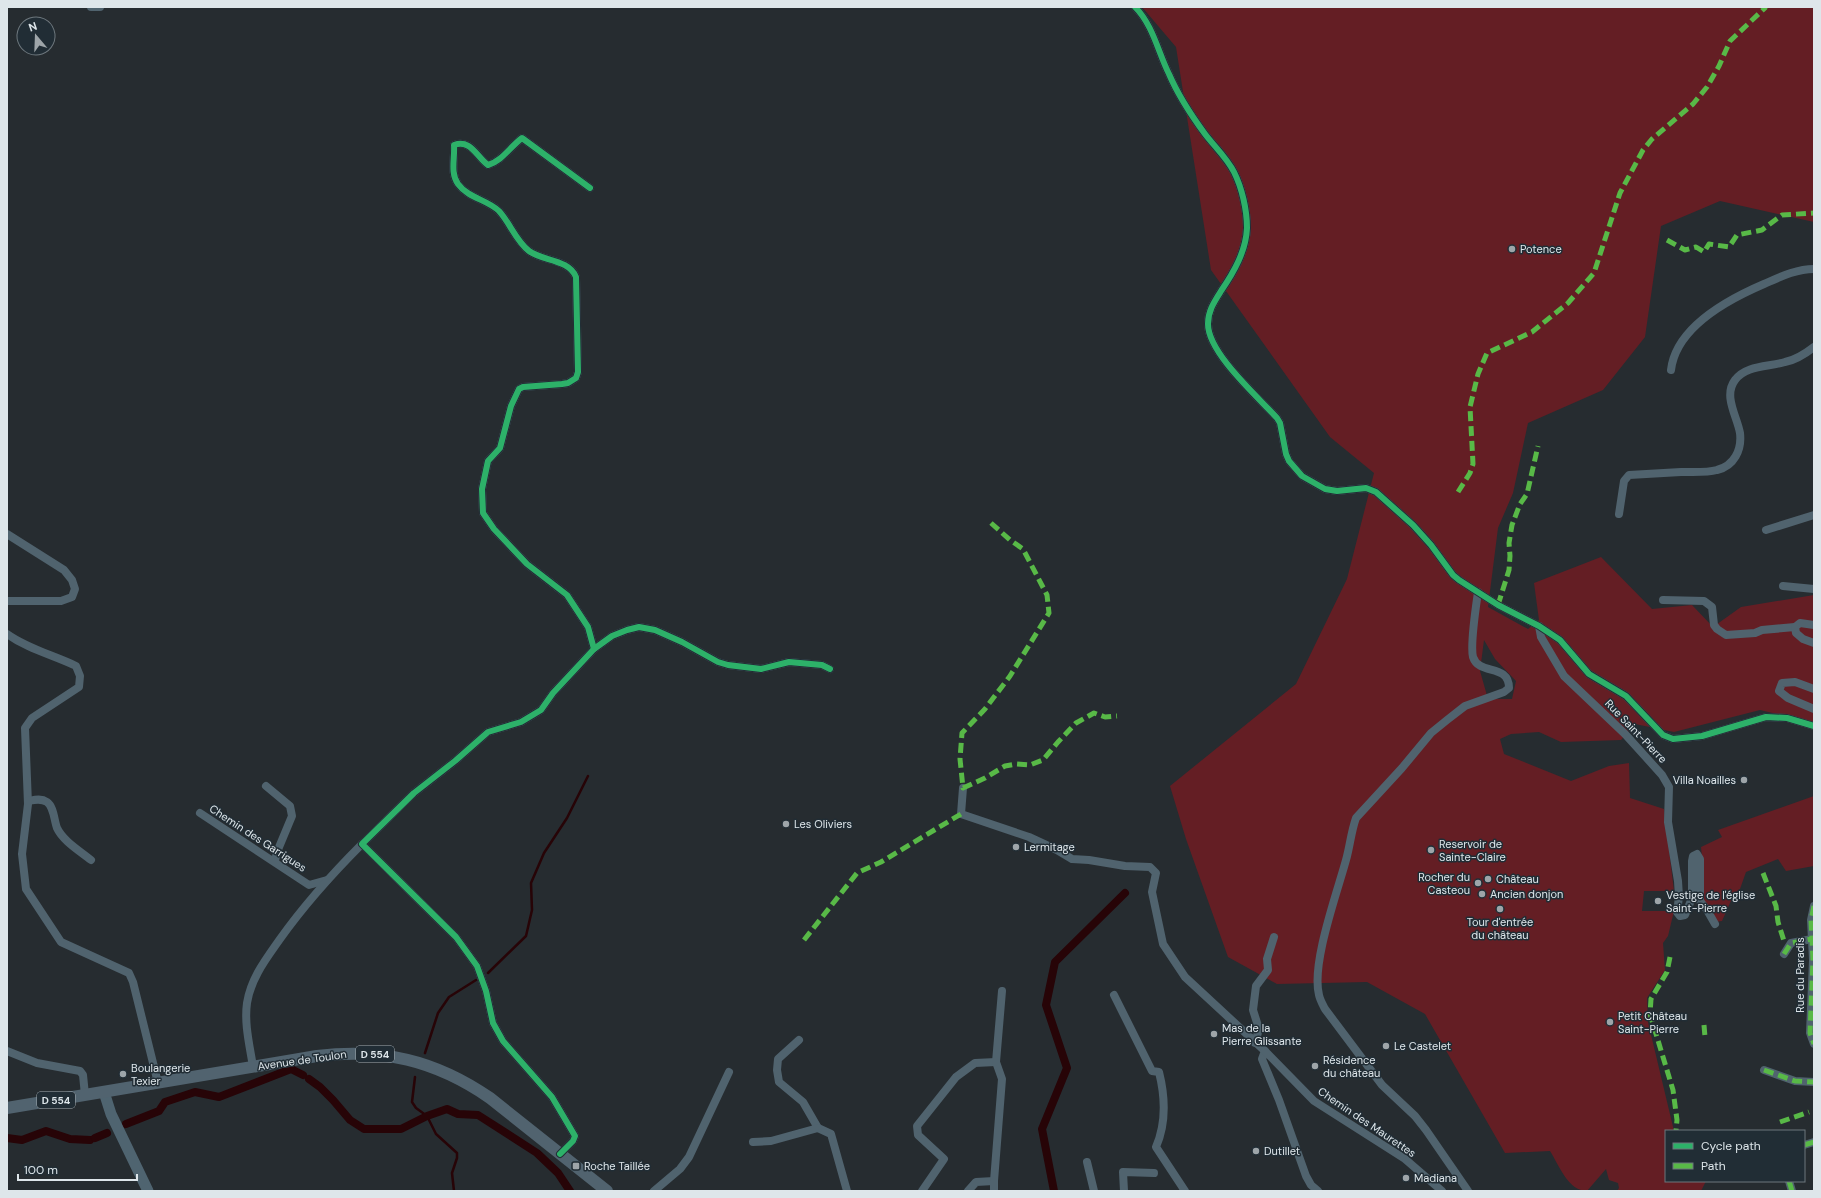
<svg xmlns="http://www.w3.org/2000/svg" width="1821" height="1198" font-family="'DM Sans',sans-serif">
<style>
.green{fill:#641e24;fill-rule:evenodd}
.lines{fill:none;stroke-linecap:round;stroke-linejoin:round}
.stream{stroke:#270407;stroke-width:2.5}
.canal{stroke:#270407;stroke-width:8}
.street{stroke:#50636e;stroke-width:8}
.secondary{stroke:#4f6470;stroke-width:11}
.primary{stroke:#51636f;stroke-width:12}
.quiet{stroke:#58b947;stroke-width:5;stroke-dasharray:10 5;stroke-linecap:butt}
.cycleway-casing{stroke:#212d35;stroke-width:8}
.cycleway{stroke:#2db169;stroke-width:6}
.poi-dot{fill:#9ea5a9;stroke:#212d35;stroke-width:1.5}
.labels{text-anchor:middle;stroke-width:3;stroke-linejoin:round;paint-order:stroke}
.shield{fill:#212d35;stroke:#a5aeb4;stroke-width:1}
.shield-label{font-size:10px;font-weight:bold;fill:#dee6ea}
.poi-label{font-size:11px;fill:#dee6ea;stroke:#212d35;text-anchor:start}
.street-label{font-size:11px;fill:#dee6ea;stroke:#212d35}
</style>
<rect width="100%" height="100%" fill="#262c30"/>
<!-- green -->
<g class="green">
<path d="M1142,7H1814V222L1720,201L1661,226L1645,337L1603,390L1528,423L1513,493L1498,528L1488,607L1528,629L1539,620L1534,583L1601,557L1652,609L1692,605L1713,627L1741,607L1814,595V723L1760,710L1674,732L1635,724L1621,740L1561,742L1539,732L1511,734L1500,739L1504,754L1571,781L1609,766L1629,763L1630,798L1664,809L1674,891H1644L1642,911H1674L1668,936L1663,943L1665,970L1647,998L1648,1022L1674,1131H1666V1181H1706L1701,1191H1617L1619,1188L1618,1183L1609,1180L1606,1169L1587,1191C1568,1191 1559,1165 1550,1151L1505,1153L1425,1014L1367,982L1277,984L1228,957L1186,839L1170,786L1296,684L1347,579L1374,473L1330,437L1211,270L1176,47ZM1484,640L1495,659L1516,681L1512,699H1488L1480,671Z"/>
<path d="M1814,796V866L1786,871L1778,859L1746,872L1740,889L1734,894L1722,921L1715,922L1711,908L1702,901L1704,877L1701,847L1722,837L1718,830Z"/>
</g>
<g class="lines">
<!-- stream -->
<g class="stream">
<path d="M488,973L526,936L532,910L531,883L544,853L567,818L588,776"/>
<path d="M425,1053L438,1013L449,997L476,980"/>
<path d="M415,1077L412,1102L416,1108L427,1116L436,1134L457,1153V1158L452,1173L454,1191"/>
</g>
<!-- canal -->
<g class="canal">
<path d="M309,1079L320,1087L333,1100L350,1120L364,1129H401L427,1116L447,1109L458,1114L478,1115L537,1153L558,1173L570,1191"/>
<path d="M126,1124L159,1111L165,1102L195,1092L219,1097L291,1069L303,1075"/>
<path d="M7,1138L22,1140L46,1131L70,1139L90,1140"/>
<path d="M95,1138L107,1133"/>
<path d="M1054,1191L1042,1129L1067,1068L1046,1005L1055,962L1125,893"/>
</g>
<!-- street -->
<g class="street">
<path d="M91,7H100"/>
<path d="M1135,7C1153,25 1158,52 1169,74C1178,95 1191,115 1205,134C1214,146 1227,158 1234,172C1242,188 1247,210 1247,228C1246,251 1234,272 1221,291C1214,302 1208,311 1208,324C1208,353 1258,397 1277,418L1280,423L1286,454L1289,461L1302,476L1325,489L1337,491L1366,488L1376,492L1413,525L1431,545L1453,575L1459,580L1498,605L1539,626L1560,640L1589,674L1626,696L1663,735L1673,739L1702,736L1766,717L1787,718L1814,726"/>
<path d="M590,188L522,138C510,147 502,161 488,165C476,156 471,139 454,145C455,158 450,173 458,184C468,198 488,200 499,211C510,223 516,241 529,251C542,261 569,259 576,277L578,372L576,378L568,383L562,384L523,387L519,389L511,406L500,448L488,461L482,489L483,513L494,529L527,564L567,595L588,627L594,649"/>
<path d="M1671,370C1676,327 1729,299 1764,284C1780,277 1796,269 1814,269"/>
<path d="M1619,514L1624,481L1629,475C1647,474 1664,473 1681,472C1693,472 1706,473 1717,470C1734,466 1742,450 1740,433C1737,416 1723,396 1735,380C1746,365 1768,367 1785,362C1796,360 1805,354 1814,347"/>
<path d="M1766,530L1814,515"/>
<path d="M7,534L64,570L72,580L75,589L72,597L61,601H7"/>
<path d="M1783,586L1814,589"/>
<path d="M1663,600L1704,601L1712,607L1714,625L1717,629L1726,635L1755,633L1762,630L1795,627"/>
<path d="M1814,625L1800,623L1795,627L1796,633L1803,639L1814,643"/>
<path d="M1539,626L1541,637L1564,676L1625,734L1662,775L1669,787L1668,822L1678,881L1679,897L1677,912L1680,916L1685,915L1692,898V861L1693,856L1697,854L1700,859V901L1707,910L1715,924"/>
<path d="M7,634C28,649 53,655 76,666L80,676L79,687L32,718L25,728L28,804L22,854L26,889L61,942L129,973L133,982L158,1083"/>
<path d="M1814,689L1795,682L1782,683L1779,691L1788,698L1814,709"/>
<path d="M266,786L290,806L292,816L277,852L275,861"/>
<path d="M963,788L961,814L1029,837L1057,850L1072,859L1089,860L1125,866L1150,867L1156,873L1152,892L1163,944L1185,977L1265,1051L1262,1059L1279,1100L1306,1176L1311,1185L1318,1191"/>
<path d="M28,801C34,800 41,798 47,802C54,807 54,820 57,828C63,841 80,851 91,860"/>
<path d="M200,813L309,885L327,880"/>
<path d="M1814,906L1811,920L1813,960L1810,1033L1814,1044"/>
<path d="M1784,954L1791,943L1812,939"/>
<path d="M1114,995L1152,1071L1159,1072C1165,1096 1166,1124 1156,1147L1185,1191"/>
<path d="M799,1040L778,1059L777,1070L779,1082L803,1102L818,1128L831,1134L847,1191"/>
<path d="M1255,1043L1259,1029L1253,1010L1256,986L1268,970L1267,959L1274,937"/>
<path d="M7,1051L37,1063L80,1071L83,1075L85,1095"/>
<path d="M1265,1051L1314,1101L1405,1159L1442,1191"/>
<path d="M253,1067C250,1047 244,1024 247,1003C251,978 266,959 280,939C305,904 332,874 362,844"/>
<path d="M1764,1070L1795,1081L1814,1082"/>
<path d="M753,1142L771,1141L818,1128"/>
<path d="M1804,1145L1814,1142"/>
<path d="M560,1154L573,1141L575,1136L552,1097L503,1041L493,1023L486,991L477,966L456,937L362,844L414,793L455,761L488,732L521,722L541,710L553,693L594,649L612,636L627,630L639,627L655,630L682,642L718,662L728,665L761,669L789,662L822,665L830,669"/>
<path d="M1087,1162L1094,1191"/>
<path d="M1789,1181L1792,1191"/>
<path d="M654,1191L680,1169L689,1157L729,1072"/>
<path d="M922,1191L944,1159L918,1135L917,1126L956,1077L975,1063L996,1062"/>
<path d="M968,1191L976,1182L994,1181"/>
<path d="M994,1191V1181L1002,1079L996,1062L1002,991"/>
<path d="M1124,1191L1123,1172L1154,1173"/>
<path d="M1468,1191L1426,1130L1415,1116L1382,1085L1325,1009C1323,1005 1320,1000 1319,995C1311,964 1337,893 1346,860C1350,846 1351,832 1356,818L1402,768L1431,733L1447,720L1465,706L1504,692L1509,688C1509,663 1479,676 1473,657C1470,645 1476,606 1478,592"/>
</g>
<!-- secondary -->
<path class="secondary" d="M104,1092L111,1114L148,1191"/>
<!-- primary -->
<path class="primary" d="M7,1108L317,1056C382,1048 435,1060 490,1098L607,1191"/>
<!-- quiet -->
<g class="quiet">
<path d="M1667,240L1685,250L1696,247L1704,252L1709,244L1729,247L1737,235L1762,230L1782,215L1814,213"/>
<path d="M1458,492L1470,473L1473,464L1470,407L1478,374L1487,353L1532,332L1568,303L1594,273L1620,193L1643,150L1652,139L1693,104L1707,87L1719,66L1730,41L1766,7"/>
<path d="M991,523L1010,540L1023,549L1047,595L1049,613L1010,676L985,709L962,733L960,759L963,788L985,778L1005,766L1016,764L1030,765L1043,760L1058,742L1076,723L1094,713L1105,717L1117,716"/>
<path d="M1498,605L1509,570L1510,556L1509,543L1512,525L1520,504L1527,494L1538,446"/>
<path d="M1763,873L1776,906L1778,922L1784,941"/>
<path d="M1814,906L1811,920L1813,960L1810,1033L1814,1044"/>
<path d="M804,940L857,873L881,862L961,814"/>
<path d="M1784,954L1791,943L1812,939"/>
<path d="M1670,957L1667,972L1651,999L1650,1014L1673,1090L1677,1120L1676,1131"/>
<path d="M1704,1025L1705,1037"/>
<path d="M1764,1070L1795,1081L1814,1082"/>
<path d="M1780,1122L1809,1112"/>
<path d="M1804,1145L1814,1142"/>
<path d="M1789,1181L1792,1191"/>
</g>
<defs>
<g id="cycleway">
<path d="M1135,7C1153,25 1158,52 1169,74C1178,95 1191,115 1205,134C1214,146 1227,158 1234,172C1242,188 1247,210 1247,228C1246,251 1234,272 1221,291C1214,302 1208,311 1208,324C1208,353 1258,397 1277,418L1280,423L1286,454L1289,461L1302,476L1325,489L1337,491L1366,488L1376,492L1413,525L1431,545L1453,575L1459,580L1498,605L1539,626L1560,640L1589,674L1626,696L1663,735L1673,739L1702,736L1766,717L1787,718L1814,726"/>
<path d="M590,188L522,138C510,147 502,161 488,165C476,156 471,139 454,145C455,158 450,173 458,184C468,198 488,200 499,211C510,223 516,241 529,251C542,261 569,259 576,277L578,372L576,378L568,383L562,384L523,387L519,389L511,406L500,448L488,461L482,489L483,513L494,529L527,564L567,595L588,627L594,649"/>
<path d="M560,1154L573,1141L575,1136L552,1097L503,1041L493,1023L486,991L477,966L456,937L362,844L414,793L455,761L488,732L521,722L541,710L553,693L594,649L612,636L627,630L639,627L655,630L682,642L718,662L728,665L761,669L789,662L822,665L830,669"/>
</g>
</defs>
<!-- cycleway casing -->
<use href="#cycleway" class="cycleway-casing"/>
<!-- cycleway -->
<use href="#cycleway" class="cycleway"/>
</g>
<!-- markers -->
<g class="poi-dot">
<circle cx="1512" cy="249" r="4"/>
<circle cx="1744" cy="780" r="4"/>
<circle cx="786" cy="824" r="4"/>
<circle cx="1016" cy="847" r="4"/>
<circle cx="1431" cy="850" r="4"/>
<circle cx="1488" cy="879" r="4"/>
<circle cx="1478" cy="883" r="4"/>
<circle cx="1482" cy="894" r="4"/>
<circle cx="1658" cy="901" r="4"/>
<circle cx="1500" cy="909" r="4"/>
<circle cx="1610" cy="1022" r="4"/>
<circle cx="1214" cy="1034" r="4"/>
<circle cx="1386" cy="1046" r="4"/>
<circle cx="1315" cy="1066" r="4"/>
<circle cx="123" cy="1074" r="4"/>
<circle cx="1256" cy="1151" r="4"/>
<rect x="572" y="1162" width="8" height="8" rx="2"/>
<circle cx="1406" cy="1178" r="4"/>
</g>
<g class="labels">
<!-- shield labels -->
<g class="shield">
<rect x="356" y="1046" width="38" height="16" rx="3"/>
<rect x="37" y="1092" width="38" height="16" rx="3"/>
</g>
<g class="shield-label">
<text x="375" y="1058">D 554</text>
<text x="56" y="1104">D 554</text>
</g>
<!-- poi labels -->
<g class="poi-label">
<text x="1520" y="253">Potence</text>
<text x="1736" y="784" text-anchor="end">Villa Noailles</text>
<text x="794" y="828">Les Oliviers</text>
<text x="1439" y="848">Reservoir de<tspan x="1439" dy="13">Sainte-Claire</tspan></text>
<text x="1024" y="851">Lermitage</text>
<text x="1470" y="881" text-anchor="end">Rocher du<tspan x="1470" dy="13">Casteou</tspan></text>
<text x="1496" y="883">Château</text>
<text x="1490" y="898">Ancien donjon</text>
<text x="1666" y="899">Vestige de l'église<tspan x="1666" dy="13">Saint-Pierre</tspan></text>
<text x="1500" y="926" text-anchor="middle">Tour d'entrée<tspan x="1500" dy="13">du château</tspan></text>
<text x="1618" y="1020">Petit Château<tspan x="1618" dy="13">Saint-Pierre</tspan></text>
<text x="1222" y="1032">Mas de la<tspan x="1222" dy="13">Pierre Glissante</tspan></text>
<text x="1394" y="1050">Le Castelet</text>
<text x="1323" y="1064">Résidence<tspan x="1323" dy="13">du château</tspan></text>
<text x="131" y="1072">Boulangerie<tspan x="131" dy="13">Texier</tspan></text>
<text x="1264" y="1155">Dutillet</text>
<text x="584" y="1170">Roche Taillée</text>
<text x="1414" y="1182">Madiana</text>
</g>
<!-- street labels -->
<g class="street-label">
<text transform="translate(1636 731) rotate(46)" y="4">Rue Saint-Pierre</text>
<text transform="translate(258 838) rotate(33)" y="4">Chemin des Garrigues</text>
<text transform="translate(1800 975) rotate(-90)" y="4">Rue du Paradis</text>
<text transform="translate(302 1060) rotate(-8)" y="4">Avenue de Toulon</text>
<text transform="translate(1367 1122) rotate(34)" y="4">Chemin des Maurettes</text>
</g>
</g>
<!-- border -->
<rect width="1821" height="1198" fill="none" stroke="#dee6ea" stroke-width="16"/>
<!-- legend -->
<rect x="1665" y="1130" width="140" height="52" fill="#212d35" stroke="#6d777d"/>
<rect x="1673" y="1143" width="20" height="6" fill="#2db169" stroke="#6d777d"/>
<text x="1701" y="1150" font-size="12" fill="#dee6ea">Cycle path</text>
<rect x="1673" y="1163" width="20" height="6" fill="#58b947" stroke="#6d777d"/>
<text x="1701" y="1170" font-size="12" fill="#dee6ea">Path</text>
<!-- north arrow -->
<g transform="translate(36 36) rotate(341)"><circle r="19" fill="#212d35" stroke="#6d777d"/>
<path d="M0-3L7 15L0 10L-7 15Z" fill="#9ea5a9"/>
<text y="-6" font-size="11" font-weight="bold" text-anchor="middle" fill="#dee6ea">N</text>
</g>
<!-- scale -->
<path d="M18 1174v6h119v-6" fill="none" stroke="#dee6ea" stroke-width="2"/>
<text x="24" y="1174" font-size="12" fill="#dee6ea" stroke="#212d35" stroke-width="3" paint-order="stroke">100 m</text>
</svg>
